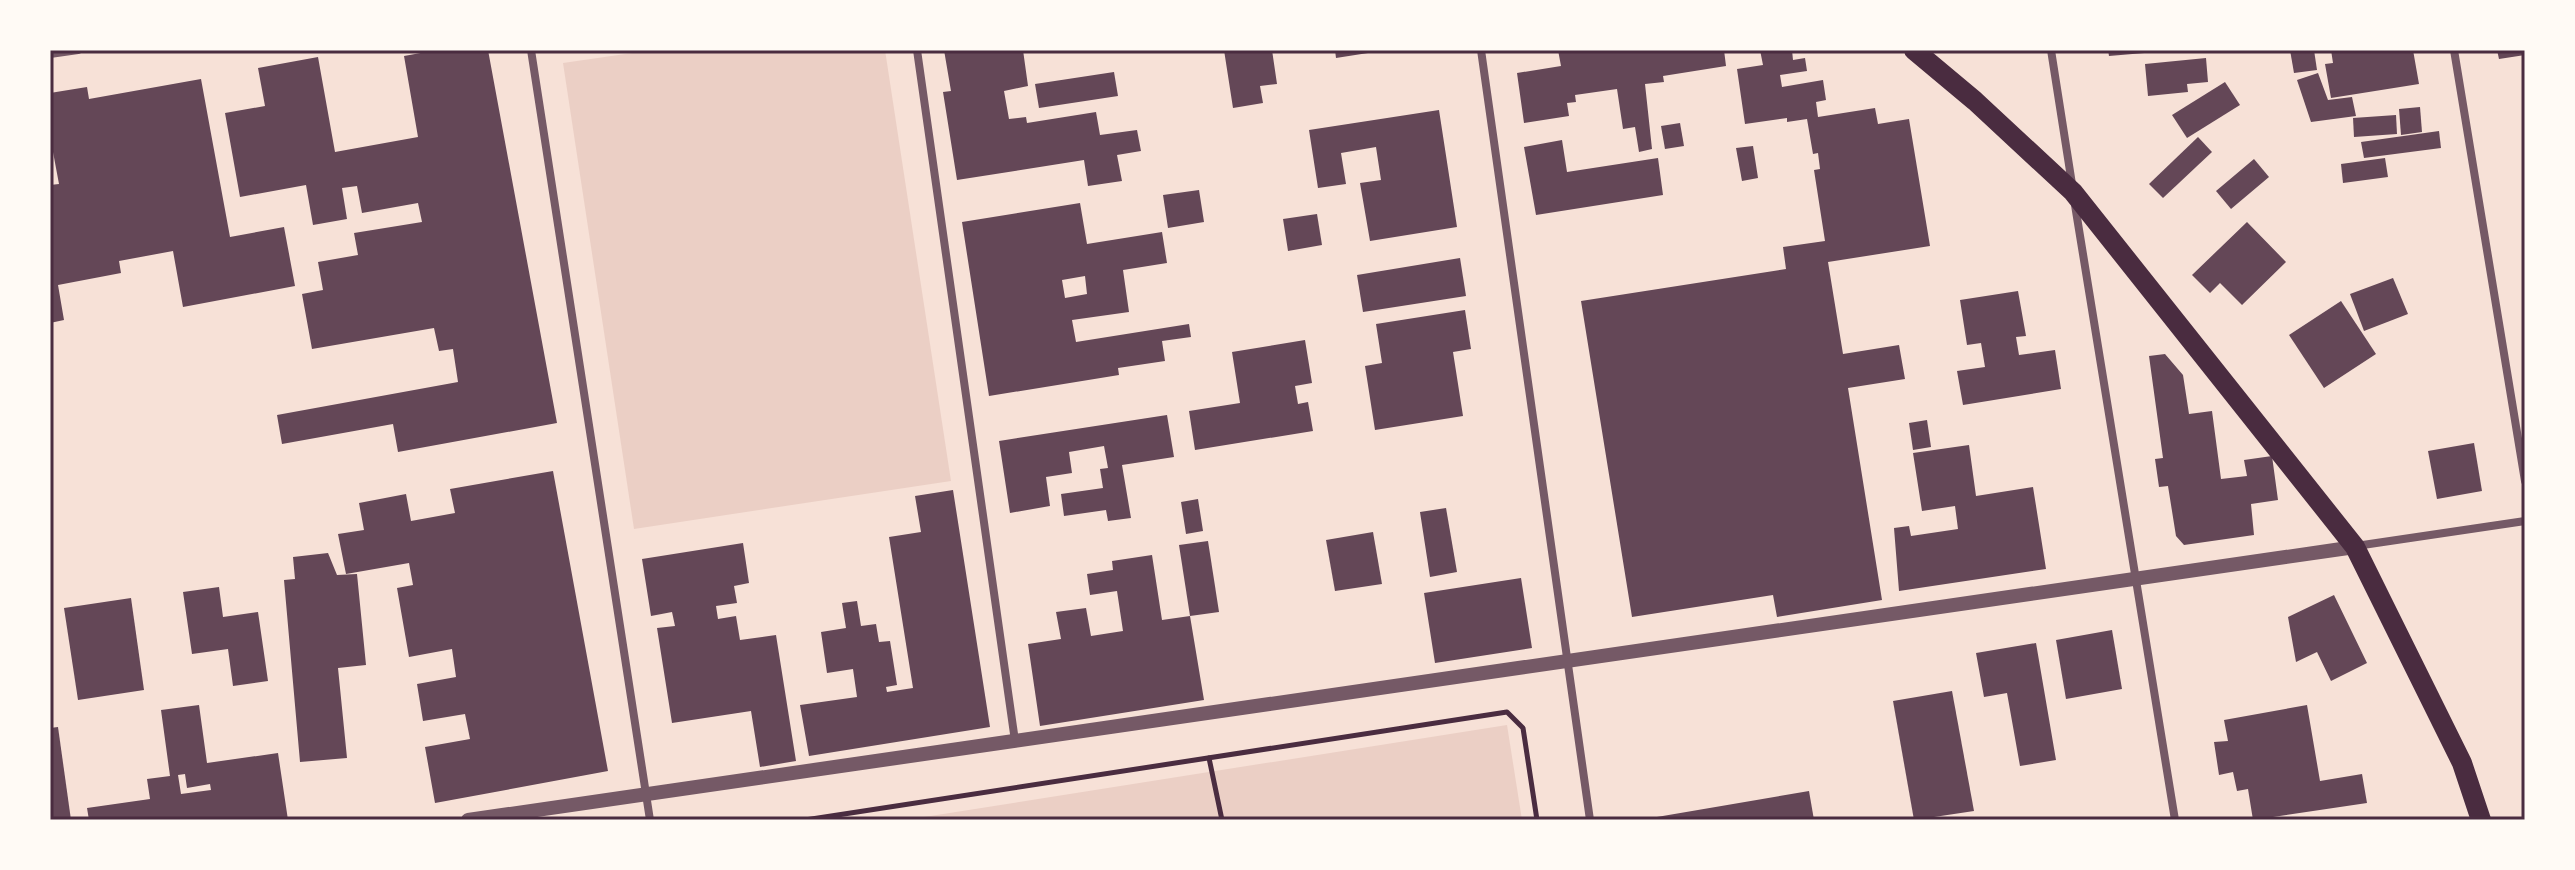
<svg xmlns="http://www.w3.org/2000/svg" width="2575" height="870" font-family="Mulish,sans-serif">
<style>
.green{fill:#ebcfc5}
.building{fill:#644757;fill-rule:evenodd}
.lines{fill:none;stroke-linecap:round;stroke-linejoin:round}
.path{stroke:#4a2c40;stroke-width:5}
.minor{stroke:#755966;stroke-width:8}
.tertiary{stroke:#755966;stroke-width:14}
.primary{stroke:#4a2c40;stroke-width:20}
.neatline{fill:none;stroke:#4a2c40;stroke-width:3}
</style>
<rect width="100%" height="100%" fill="#f7e1d7"/>
<!-- green -->
<g class="green">
<path d="M653,50H885L951,481L634,529L563,63Z"/>
<path d="M1507,725L1522,820H905Z"/>
</g>
<!-- building -->
<g class="building">
<path d="M437,50H488L557,423L398,452L393,424L282,444L277,415L458,382L453,349L439,351L434,328L312,349L302,294L323,290L318,262L358,255L354,233L422,222L418,203L362,213L357,186L342,188L347,219L313,225L306,185L240,197L225,113L265,106L258,68L318,57L335,152L418,137L404,56Z"/>
<path d="M944,50H1023L1028,86L1004,91L1009,119L1026,117L1027,123L1096,112L1100,135L1137,130L1141,151L1117,155L1122,181L1088,186L1084,160L957,180L943,92L951,91Z"/>
<path d="M1224,50H1272L1277,84L1260,86L1263,103L1233,108Z"/>
<path d="M1335,50H1367L1368,53L1336,58Z"/>
<path d="M1558,50H1724L1726,66L1663,76L1664,82L1645,84L1652,149L1639,152L1635,127L1623,129L1617,89L1575,95L1576,102L1567,103L1569,116L1524,123L1517,73L1561,66Z"/>
<path d="M1760,50H1792L1793,60L1805,58L1807,71L1780,75L1782,87L1823,80L1826,100L1816,102L1818,117L1875,108L1878,124L1909,119L1930,246L1828,262L1843,354L1899,345L1905,379L1848,388L1882,600L1777,617L1773,595L1632,617L1581,301L1786,269L1783,247L1825,241L1814,170L1820,169L1818,153L1813,154L1807,119L1787,122V118L1745,124L1737,69L1763,65Z"/>
<path d="M2108,50H2155L2156,52L2109,56Z"/>
<path d="M2290,50H2314L2317,70L2294,73Z"/>
<path d="M2331,50H2413L2419,84L2331,98L2325,64L2333,63Z"/>
<path d="M2497,50H2525V55L2499,59Z"/>
<path d="M2206,58L2208,82L2187,84L2188,92L2148,96L2145,64Z"/>
<path d="M1114,72L1118,96L1039,108L1035,84Z"/>
<path d="M2318,73L2328,100L2352,97L2356,116L2311,122L2297,80Z"/>
<path d="M201,79L230,237L284,227L295,286L183,307L173,251L119,261L121,273L58,285L64,320L50,323V185L59,184L50,136V93L87,87L89,99Z"/>
<path d="M2225,82L2240,105L2187,138L2172,115Z"/>
<path d="M2420,107L2422,132L2401,135L2399,109Z"/>
<path d="M1439,110L1457,227L1370,241L1360,183L1381,180L1376,147L1341,153L1346,184L1318,188L1309,130Z"/>
<path d="M2396,115L2397,134L2354,137L2353,118Z"/>
<path d="M1680,123L1684,146L1665,149L1661,126Z"/>
<path d="M2439,131L2441,148L2364,158L2361,142Z"/>
<path d="M2198,137L2212,152L2163,198L2149,184Z"/>
<path d="M1562,140L1567,172L1658,158L1663,195L1536,215L1524,147Z"/>
<path d="M1753,146L1758,178L1742,181L1736,148Z"/>
<path d="M2385,158L2388,177L2343,183L2341,164Z"/>
<path d="M2254,159L2269,177L2231,209L2216,191Z"/>
<path d="M1199,190L1204,222L1168,228L1163,195Z"/>
<path d="M1080,203L1087,244L1162,232L1167,263L1123,270L1129,312L1072,320L1076,342L1189,324L1191,337L1162,341L1165,361L1118,368L1119,375L989,396L962,222ZM1085,276L1087,294L1065,298L1062,280Z"/>
<path d="M1317,214L1322,245L1288,251L1283,219Z"/>
<path d="M2247,222L2286,262L2242,305L2220,283L2210,293L2192,275Z"/>
<path d="M1460,258L1466,296L1363,312L1357,275Z"/>
<path d="M2393,278L2408,314L2364,331L2350,294Z"/>
<path d="M2018,291L2026,336L2016,337L2019,355L2055,350L2061,389L1963,405L1957,371L1985,367L1981,343L1967,345L1960,300Z"/>
<path d="M2341,301L2376,354L2324,388L2289,335Z"/>
<path d="M1465,310L1471,349L1453,352L1463,416L1375,430L1365,366L1382,363L1376,324Z"/>
<path d="M1305,340L1312,383L1295,386L1298,404L1308,402L1313,431L1195,450L1189,411L1240,403L1232,352Z"/>
<path d="M2165,354L2183,375L2189,414L2212,411L2221,479L2247,476L2244,460L2272,456L2278,500L2251,504L2254,535L2184,545L2176,536L2168,486L2159,487L2155,459L2163,458L2149,356Z"/>
<path d="M1167,415L1174,457L1122,465L1131,518L1108,521L1106,510L1064,516L1061,494L1103,488L1100,469L1108,468L1104,446L1069,452L1072,473L1046,477L1050,506L1010,513L999,441Z"/>
<path d="M1927,420L1931,447L1913,450L1909,423Z"/>
<path d="M2474,443L2482,491L2437,499L2428,451Z"/>
<path d="M1969,445L1976,496L2033,487L2046,569L1899,591L1894,528L1909,526L1911,536L1958,529L1955,506L1922,511L1913,453Z"/>
<path d="M553,471L608,771L435,803L425,747L470,739L465,714L423,721L417,684L456,677L452,649L409,657L397,588L413,585L409,563L346,574L338,534L364,530L359,503L406,494L411,521L455,513L450,489Z"/>
<path d="M953,490L990,727L809,756L800,705L857,697L853,669L827,673L821,632L846,628L842,603L857,601L861,626L876,624L879,642L890,641L897,685L886,687L887,692L913,688L889,537L921,532L915,496Z"/>
<path d="M1198,499L1203,531L1186,534L1181,502Z"/>
<path d="M1446,508L1457,572L1430,577L1420,512Z"/>
<path d="M1373,532L1382,584L1335,591L1326,540Z"/>
<path d="M1208,541L1219,612L1190,616L1179,545Z"/>
<path d="M743,543L749,583L734,586L737,603L716,606L718,619L736,616L740,640L776,635L796,761L760,767L751,711L672,723L657,628L675,626L672,612L651,616L642,559Z"/>
<path d="M328,553L337,575L357,574L366,665L338,668L347,758L300,762L284,580L295,579L293,557Z"/>
<path d="M1152,555L1162,620L1190,616L1204,700L1040,726L1028,644L1061,639L1056,612L1086,608L1091,636L1123,631L1117,591L1090,595L1087,574L1113,570L1112,561Z"/>
<path d="M1521,578L1532,648L1435,663L1424,593Z"/>
<path d="M219,587L223,617L258,612L268,681L233,686L228,649L192,654L183,592Z"/>
<path d="M2334,595L2367,663L2331,681L2317,652L2296,662L2288,617Z"/>
<path d="M131,598L144,690L78,700L64,608Z"/>
<path d="M2112,630L2122,689L2066,699L2056,640Z"/>
<path d="M2036,643L2056,760L2020,766L2007,693L1984,697L1976,653Z"/>
<path d="M1952,691L1974,811L1914,820L1893,701Z"/>
<path d="M199,705L207,763L278,753L288,820H89L87,808L150,799L147,779L170,776L161,710ZM185,774L187,788L210,784L211,790L181,794L178,775Z"/>
<path d="M2307,705L2320,781L2362,774L2367,803L2253,820L2248,789L2237,791L2233,772L2219,775L2214,742L2228,741L2224,720Z"/>
<path d="M58,727L71,820H50V728Z"/>
<path d="M1809,791L1814,820H1651V818Z"/>
</g>
<g class="lines">
<!-- path -->
<g class="path">
<path d="M1209,758L1222,820"/>
<path d="M805,820L1507,712L1523,728L1537,820"/>
</g>
<!-- minor -->
<g class="minor">
<path d="M531,50L650,820"/>
<path d="M917,50L1015,741"/>
<path d="M1481,50L1590,820"/>
<path d="M2051,50L2072,184"/>
<path d="M2454,50L2525,481"/>
<path d="M50,54L78,50"/>
<path d="M2075,205L2175,820"/>
<path d="M2356,546L2525,521"/>
</g>
<!-- tertiary -->
<path class="tertiary" d="M468,820L2355,547"/>
<!-- primary -->
<path class="primary" d="M1914,50L1975,101L2073,192L2355,547L2462,763L2481,820"/>
</g>
<!-- border -->
<rect width="2575" height="870" fill="none" stroke="#fffaf5" stroke-width="104"/>
<rect x="52" y="52" width="2471" height="766" class="neatline"/>
</svg>
